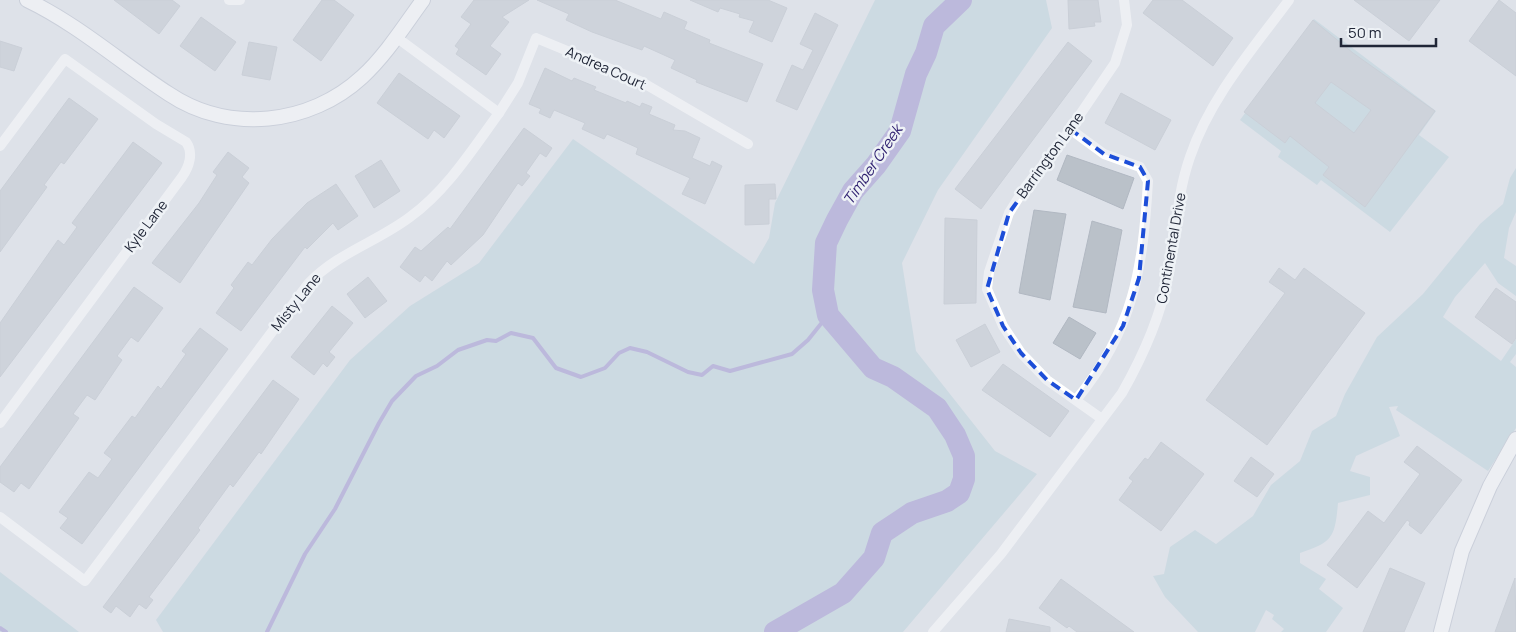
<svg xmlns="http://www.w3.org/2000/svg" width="1516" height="632" font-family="Manrope,sans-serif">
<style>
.green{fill:#b7d0d9}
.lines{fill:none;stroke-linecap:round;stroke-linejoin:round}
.stream{stroke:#9387cc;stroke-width:4}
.river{stroke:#9387cc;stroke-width:22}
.building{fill:#bac1c9;stroke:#b1b8c2;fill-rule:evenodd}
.secondary-casing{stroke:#b2b9c8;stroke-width:16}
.street{stroke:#fff;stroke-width:10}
.secondary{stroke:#fff;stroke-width:14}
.marked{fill:none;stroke:#1d4ed8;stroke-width:4;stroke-dasharray:10 6;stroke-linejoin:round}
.labels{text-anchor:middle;stroke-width:5;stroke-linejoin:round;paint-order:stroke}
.street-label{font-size:14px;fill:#202637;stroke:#eef2f6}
.water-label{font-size:15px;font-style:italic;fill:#2d1e6f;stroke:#eef2f6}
</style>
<rect width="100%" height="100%" fill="#dee2e9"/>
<!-- green -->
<g class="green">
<path d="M875,0H1046L1052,28L938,190L902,263L916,351L995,451L1037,474L903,632H163L156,620L350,360L410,306L479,263L573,139L754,264L769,238L775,203Z"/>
<path d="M1314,19L1436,111L1419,135L1449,157L1390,232L1321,180L1317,185L1278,157L1281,151L1240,120Z"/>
<path d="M1516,168V212L1509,228L1504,258L1516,266V296L1498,283L1485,263L1455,297L1443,317L1501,361L1516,339V354L1510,362L1516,367V428L1488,471L1396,410L1398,406L1389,407L1400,436L1356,456L1350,471L1370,477V495L1338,503C1335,537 1333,542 1300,553V563L1326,579L1319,589L1343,608L1326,632H1281L1284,629L1272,619L1274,615L1266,610L1255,632H1198L1165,597L1153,576L1164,574L1170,547L1195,530L1216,544L1253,516L1271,485L1300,461L1312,431L1336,416L1345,394L1377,337L1423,294L1480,224L1503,204L1510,178Z"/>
<path d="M0,572L79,632H0Z"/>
</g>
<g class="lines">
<!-- stream -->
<g class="stream">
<path d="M0,628L6,632"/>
<path d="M267,632L305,554L335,509L379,423L392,401L416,376L437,366L458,350L487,340L496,341L511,333L533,338L556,368L581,377L605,368L619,353L630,348L647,352L688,372L702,375L713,366L730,371L792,354L808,340L828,315"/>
</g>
<!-- river -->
<path class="river" d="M775,632L843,593L874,558L882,533L912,513L947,501L959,493L964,479V456L955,435L937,408L893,377L873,368L828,315L823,290L826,243L837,220L853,191L876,165L900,131L916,74L926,53L934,26L961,0"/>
</g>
<!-- building -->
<g class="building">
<path d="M114,0H172L180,6L159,34Z"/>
<path d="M322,0H334L354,15L321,61L293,40Z"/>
<path d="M474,0H529L502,17L509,22L490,46L501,54L486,75L456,54L459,49L455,46L471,24L461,17Z"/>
<path d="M537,0H615L661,19L664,12L687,22L684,29L710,40L709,43L763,64L747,102L696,82L697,80L671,68L675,60L644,46L642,50L592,32L566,20L569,14Z"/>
<path d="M690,0H768L787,8L772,42L749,32L754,21L739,17L740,14L720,8L718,12Z"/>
<path d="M1068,0H1098L1101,22H1094L1095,26L1069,29Z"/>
<path d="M1153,0H1182L1233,38L1213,66L1143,13Z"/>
<path d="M1354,0H1440L1409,41Z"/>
<path d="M1499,0L1516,13V76L1469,41Z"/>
<path d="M815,13L838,25L797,110L776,101L792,65L803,70L813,50L800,44Z"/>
<path d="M201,17L236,42L215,71L180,46Z"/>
<path d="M1313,20L1353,53L1435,111L1365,207L1323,175L1329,167L1290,136L1285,143L1244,112ZM1331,82L1371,110L1354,133L1315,103Z"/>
<path d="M0,41L22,48L14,71L0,67Z"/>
<path d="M249,42L277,47L270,80L242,75Z"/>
<path d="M1068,42L1092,61L981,209L955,189Z"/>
<path d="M545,68L572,81L574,78L596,87L594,90L626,103L627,101L640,107L642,103L652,107L649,114L675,125L673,130L685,131L700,138L692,158L710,166L712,161L722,166L705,204L682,194L690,178L636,154L638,148L607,134L604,139L582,129L585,123L554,110L550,118L539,113L541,109L529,104Z"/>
<path d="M399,73L460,116L444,138L434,130L428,139L377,103Z"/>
<path d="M1121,93L1171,120L1155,150L1105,123Z"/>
<path d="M69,98L98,119L64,164L61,162L44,185L47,187L0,252V191Z"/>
<path d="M524,128L552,148L546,157L540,153L526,173L530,176L522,186L518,183L483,235L451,265L447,261L432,281L425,275L420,282L400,267L415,247L421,251L448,227L450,229Z"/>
<path d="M133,142L162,163L0,377V323L58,240L64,245L77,227L72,223Z"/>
<path d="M228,152L249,168L242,177L249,183L180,283L152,263L199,203L217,175L213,172Z"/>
<path d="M1067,155L1134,178L1123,209L1057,180Z"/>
<path d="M381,160L400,191L374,208L355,176Z"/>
<path d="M336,184L358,216L338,230L333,223L307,249L305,247L241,331L216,313L234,288L231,285L248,262L252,265L272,239L307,203Z"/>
<path d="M775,184L776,199H769V224L745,225V185Z"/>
<path d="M1034,210L1066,214L1050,300L1019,293Z"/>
<path d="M945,218L977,220L976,303L944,304Z"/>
<path d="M1092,221L1122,230L1106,313L1073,307Z"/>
<path d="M1279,268L1295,280L1304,268L1365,313L1267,445L1206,400L1285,293L1269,282Z"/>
<path d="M368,277L387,301L365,318L347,294Z"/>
<path d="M134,287L163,308L138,342L131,337L117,356L122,360L95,400L87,395L73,414L79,418L29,489L21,483L14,492L0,482V467Z"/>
<path d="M1496,288L1516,302V338L1512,344L1475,317Z"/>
<path d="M332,306L353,323L329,352L335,357L327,367L323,363L314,375L291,357Z"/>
<path d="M1069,317L1096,333L1080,359L1053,343Z"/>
<path d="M985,324L1000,352L971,367L956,340Z"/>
<path d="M200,328L228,349L82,544L60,528L68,518L59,512L89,472L98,478L112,459L104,453L132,416L135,418L158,386L161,389L186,354L182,351Z"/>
<path d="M1003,364L1069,411L1050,437L982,390Z"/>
<path d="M273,380L299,399L261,454L259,452L233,487L230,484L198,528L200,530L149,597L153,600L146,609L139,604L130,617L116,606L111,613L103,607Z"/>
<path d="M1161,442L1204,474L1161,531L1119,500L1133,481L1129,478L1145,458L1148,460Z"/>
<path d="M1417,446L1462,480L1421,534L1409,525L1410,522L1407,520L1357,588L1327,565L1368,511L1384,523L1420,474L1404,462Z"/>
<path d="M1251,457L1274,474L1257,497L1234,481Z"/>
<path d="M1390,568L1425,583L1404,632H1363Z"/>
<path d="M1515,578L1516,632H1495Z"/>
<path d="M1061,579L1134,632H1077L1069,626L1067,628L1039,608Z"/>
<path d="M1009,619L1050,627V632H1006Z"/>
</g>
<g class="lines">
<defs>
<g id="secondary">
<path d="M27,0C79,25 121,63 169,94C229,134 310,125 362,77C386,55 404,26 423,0"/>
<path d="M1441,632L1462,551L1490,486L1516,439"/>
</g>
</defs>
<!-- secondary casing -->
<use href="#secondary" class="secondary-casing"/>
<!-- street -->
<g class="street">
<path d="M229,0H240"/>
<path d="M499,113L518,83L536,38L640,81L748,144"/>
<path d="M1070,129L1104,154L1140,167L1148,181C1143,268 1134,330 1076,400"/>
<path d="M0,146L65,59L156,124L186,142C194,153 189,167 182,177L0,423"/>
<path d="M1102,419L1047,380L1021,353L1003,326L987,289L989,272L1009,213L1026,186L1062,141L1115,63L1127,25L1124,0"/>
<path d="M0,517L85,581L308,284C337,253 377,242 410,217C447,190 472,150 499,113L396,37"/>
<path d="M933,632L1001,554L1122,393C1143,356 1160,319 1168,277C1176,236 1176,197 1190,157C1210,98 1252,50 1289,0"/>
</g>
<!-- secondary -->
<use href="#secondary" class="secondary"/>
</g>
<!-- marked area -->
<path d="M0 0H1516V632H0ZM1070,129L1104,154L1140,167L1148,181L1139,278L1123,326L1076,400L1047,380L1021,353L1003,326L987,289L1009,213Z" fill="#dee2e9" fill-opacity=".55" fill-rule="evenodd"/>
<path class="marked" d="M1070,129L1104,154L1140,167L1148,181L1139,278L1123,326L1076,400L1047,380L1021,353L1003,326L987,289L1009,213Z"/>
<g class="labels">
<!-- street labels -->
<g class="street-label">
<text transform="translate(606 68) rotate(24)" y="5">Andrea Court</text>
<text transform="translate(1050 155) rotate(-54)" y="5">Barrington Lane</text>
<text transform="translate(146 226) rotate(-53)" y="5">Kyle Lane</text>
<text transform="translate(1171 248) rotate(-80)" y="5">Continental Drive</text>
<text transform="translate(296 302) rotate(-51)" y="5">Misty Lane</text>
</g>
<!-- water labels -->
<g class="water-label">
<text transform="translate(873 165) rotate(-56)" y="5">Timber Creek</text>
</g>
</g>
<!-- scale -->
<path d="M1341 38v8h95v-8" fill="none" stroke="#202637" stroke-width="2.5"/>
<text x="1348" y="38" font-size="15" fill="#202637" stroke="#eef2f6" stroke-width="4" paint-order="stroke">50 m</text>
</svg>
